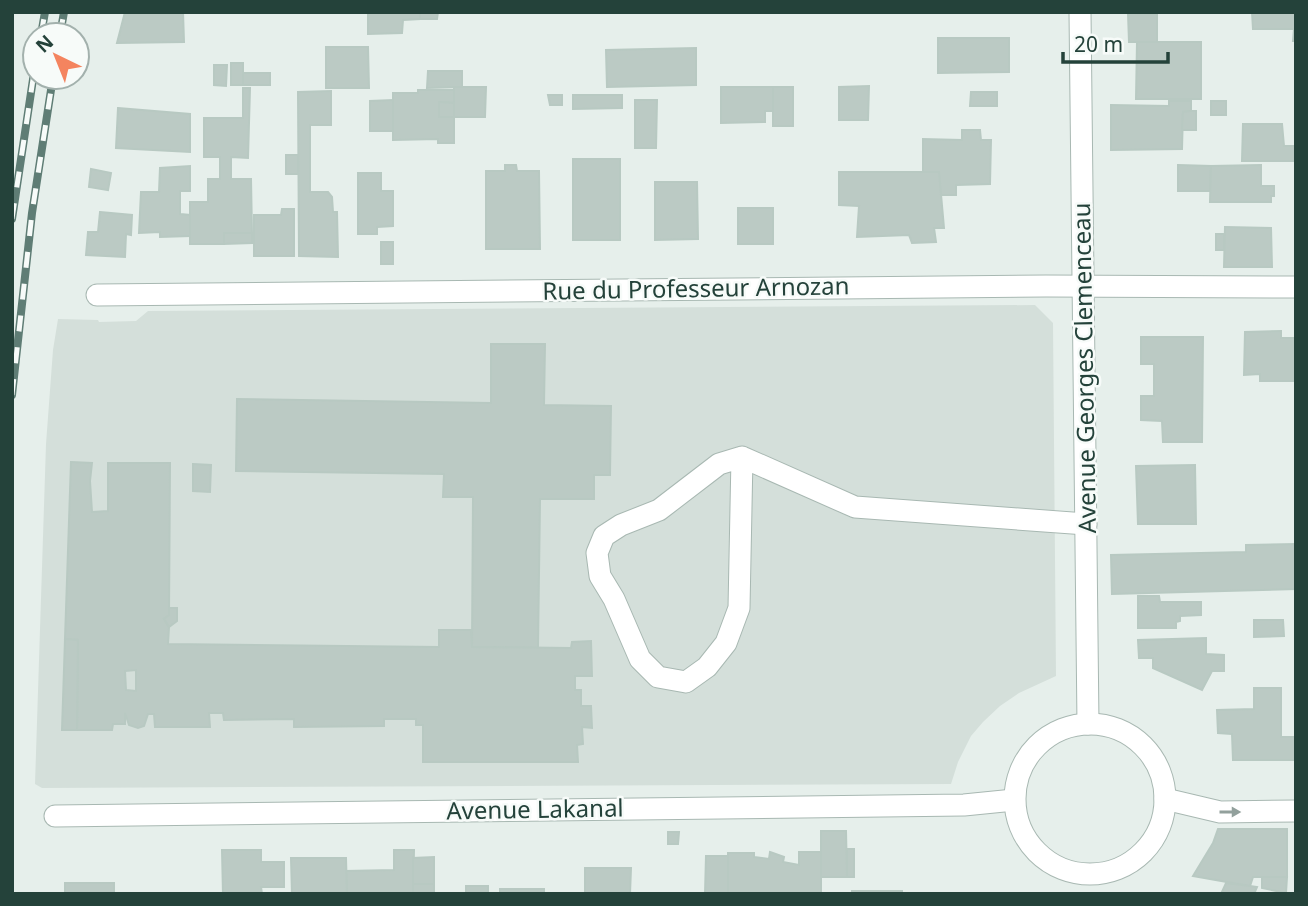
<svg xmlns="http://www.w3.org/2000/svg" width="1308" height="906" font-family="'Noto Sans',sans-serif">
<style>
.built{fill:#d4dfda}
.building{fill:#bbcac4;stroke:#b8c9c2;stroke-width:2;fill-rule:evenodd}
.lines{fill:none;stroke-linecap:round;stroke-linejoin:round}
.minor-casing{stroke:#a8b8b2;stroke-width:23}
.minor{stroke:#fff;stroke-width:21}
.rail-casing{stroke:#5f7d75;stroke-width:8}
.rail{stroke:#f7fbf9;stroke-width:5;stroke-dasharray:16;stroke-linecap:butt}
.oneway{fill:#92a09c}
.labels{text-anchor:middle;stroke-width:5;stroke-linejoin:round;paint-order:stroke}
.street-label{font-size:24px;fill:#24423a;stroke:#f7fbf9}
</style>
<rect width="100%" height="100%" fill="#e6efeb"/>
<!-- built -->
<path class="built" d="M1035,305L1053,323L1056,676L1019,693L1000,706L983,722L971,736L958,762L951,784L42,788L35,784L46,444L53,350L58,319L98,320L99,322L136,321L148,311Z"/>
<!-- building -->
<g class="building">
<path d="M125,12H183L184,42L117,43Z"/>
<path d="M368,12H420V19L403,20L402,33L368,34Z"/>
<path d="M420,12H438L437,19H420Z"/>
<path d="M1252,12H1296V41H1293L1294,29H1253Z"/>
<path d="M1128,13L1157,14V42H1129Z"/>
<path d="M938,38H1009V72L938,73Z"/>
<path d="M1137,42H1201V99H1136Z"/>
<path d="M326,47H368L369,88H326Z"/>
<path d="M696,48V85L607,87L606,50Z"/>
<rect x="231" y="63" width="12" height="22"/>
<path d="M214,65H227L226,86L214,85Z"/>
<path d="M428,71H462V87L427,88Z"/>
<rect x="243" y="73" width="27" height="12"/>
<path d="M869,86L868,120H839V87Z"/>
<path d="M454,87H486L485,117H454Z"/>
<path d="M721,87H773V111H765V122L721,123Z"/>
<rect x="773" y="87" width="20" height="39"/>
<path d="M243,88H250L248,158L231,157V179H251L252,233H224V244H190V202H208V179H220V157H204V118H243Z"/>
<path d="M418,90H454V103L439,102V117H454V143H438V139L393,140V93H418Z"/>
<path d="M331,91V125H310V192H328L332,197L333,212H337L338,257L299,256L298,92Z"/>
<path d="M971,92H997V106H970Z"/>
<path d="M548,95H562V105H550Z"/>
<path d="M573,95H622V108L573,109Z"/>
<path d="M393,100V131H370V101Z"/>
<path d="M635,100H657L656,148H635Z"/>
<path d="M1169,101H1191V111L1183,112L1182,149L1111,150V105L1169,106Z"/>
<rect x="1211" y="101" width="15" height="14"/>
<path d="M439,102L454,103V117H439Z"/>
<path d="M118,108L190,114V152L116,148Z"/>
<path d="M1191,111H1196V130H1182L1183,112Z"/>
<path d="M1243,124H1282L1284,146H1296V161H1242Z"/>
<path d="M962,130H980L981,140H991L990,184L956,185V195H939V172H923V139L962,140Z"/>
<rect x="286" y="155" width="12" height="19"/>
<rect x="573" y="159" width="47" height="81"/>
<path d="M505,165H516L517,171H539L540,249H486V171H505Z"/>
<path d="M1178,165L1211,166L1210,191H1178Z"/>
<path d="M1261,165V186H1274V196H1271V202H1210L1211,166Z"/>
<path d="M190,166V191H180V214L190,215V236L160,237V232L139,233L141,192H159L160,168Z"/>
<path d="M91,169L111,173L108,190L89,187Z"/>
<path d="M839,172H939L944,228H934L936,242L912,243L909,235L857,237L859,206L839,205Z"/>
<path d="M358,173H381V191H393V226L377,227V234H358Z"/>
<path d="M655,182H697L698,239L655,240Z"/>
<rect x="738" y="208" width="35" height="36"/>
<path d="M282,209H294V256H254V215H281Z"/>
<path d="M100,212L132,215L131,235L126,234L125,257L86,255L88,232H98Z"/>
<path d="M1225,227L1271,228L1272,267H1224Z"/>
<path d="M224,233H252V243L224,244Z"/>
<rect x="1216" y="234" width="8" height="16"/>
<rect x="381" y="242" width="12" height="22"/>
<path d="M1281,331V338H1296V381H1260V374L1244,375L1245,332Z"/>
<path d="M1141,337H1203L1202,442H1163L1162,421L1141,420V396H1154V364H1141Z"/>
<path d="M491,344H545L544,405L611,406L610,475H594V499H540L538,648L472,647L473,497H443L444,474L236,471L237,399L491,403Z"/>
<path d="M71,462L92,463L90,481L92,512L108,511V463H170L169,615L164,619L169,627L168,644L439,647V630H471L472,647L571,648L572,642L591,641L592,676H575V690H581V706H591L592,728L582,727L583,744L577,745L578,762H423V725H416V719H384V726L294,727V719L224,720L223,713H209L210,727H155L154,714H148L144,726L138,728L129,725L125,713V724H113L112,730H77L78,640L65,639ZM136,670V691L126,690L125,671Z"/>
<path d="M193,464L211,465L210,492L193,491Z"/>
<path d="M1195,465L1196,524H1138L1136,466Z"/>
<path d="M1296,544V589L1112,594L1111,555L1246,552V545Z"/>
<path d="M1138,596H1159L1160,602H1201V615L1180,616V621L1176,622V628H1138Z"/>
<path d="M169,608H177V621L169,627L164,619L169,615Z"/>
<path d="M1254,620H1283L1284,636L1254,637Z"/>
<path d="M1206,638V654L1224,655V671H1212L1202,690L1153,668V658H1139L1138,640Z"/>
<path d="M65,639L78,640L77,730H62Z"/>
<path d="M1254,688H1281V737H1296V760H1233L1232,734L1218,733L1217,710L1254,709Z"/>
<path d="M1218,829H1287V877H1253L1250,886L1193,876L1213,843Z"/>
<path d="M821,831H846L847,877H821Z"/>
<path d="M668,832H679L678,844H668Z"/>
<rect x="847" y="849" width="7" height="28"/>
<path d="M222,850H261V862H284V887H261L262,894H223Z"/>
<path d="M394,850H414L413,894H347L346,871L394,870Z"/>
<path d="M770,852L784,857L783,862L799,865V852H821V894H728V853H754V857L769,859Z"/>
<path d="M706,856H728V894H705Z"/>
<path d="M434,857V884H413V858Z"/>
<path d="M291,858H346L347,894H292Z"/>
<path d="M585,868H631L630,894H585Z"/>
<path d="M1262,877H1287L1286,893L1262,888Z"/>
<rect x="65" y="883" width="49" height="11"/>
<path d="M1226,883L1250,886L1257,887L1254,894H1221Z"/>
<rect x="413" y="884" width="21" height="10"/>
<rect x="466" y="886" width="22" height="8"/>
<rect x="500" y="889" width="44" height="5"/>
<rect x="852" y="891" width="50" height="3"/>
</g>
<g class="lines">
<defs>
<g id="minor">
<path d="M1080,12L1088,724"/>
<path d="M97,295L1046,286L1296,287"/>
<path d="M742,457L739,608L726,643L707,667L686,682L658,677L640,659L614,599L600,576L597,553L604,536L621,525L659,510L719,464L742,457L855,507L1086,524"/>
<circle cx="1090" cy="799" r="75"/>
<path d="M1165,799L1220,812L1296,811"/>
<path d="M55,816L964,805L1014,800"/>
</g>
</defs>
<!-- minor casing -->
<use href="#minor" class="minor-casing"/>
<!-- minor -->
<use href="#minor" class="minor"/>
<defs>
<g id="rail">
<path d="M41,35L45,12"/>
<path d="M60,35L64,12"/>
<path d="M12,219L35,66"/>
<path d="M12,395L32,213L53,77"/>
</g>
</defs>
<!-- rail casing -->
<use href="#rail" class="rail-casing"/>
<!-- rail -->
<use href="#rail" class="rail"/>
</g>
<!-- one-way arrows -->
<defs><path id="oneway-solid" d="M-6-.8H1V-3.2L6.5 0L1 3.2V.8H-6Z" transform="scale(1.75)"/></defs>
<use class="oneway" href="#oneway-solid" transform="translate(1230 812)"/>
<g class="labels">
<!-- street labels -->
<g class="street-label">
<text transform="translate(696 289) rotate(-1)" y="8">Rue du Professeur Arnozan</text>
<text transform="translate(1085 368) rotate(-91)" y="8">Avenue Georges Clemenceau</text>
<text transform="translate(535 810) rotate(-1)" y="8">Avenue Lakanal</text>
</g>
</g>
<!-- border -->
<rect width="1308" height="906" fill="none" stroke="#24423a" stroke-width="28"/>
<!-- north arrow -->
<g transform="translate(56 56) rotate(317)"><circle r="33" fill="#f7fbf9" stroke="#a3b1ad" stroke-width="2"/>
<path d="M0-5L12 26L0 18L-12 26Z" fill="#f4845f"/>
<text y="-10" font-size="19" font-weight="bold" text-anchor="middle" fill="#24423a">N</text>
</g>
<!-- scale -->
<path d="M1063 52v10h105v-10" fill="none" stroke="#24423a" stroke-width="3.5"/>
<text x="1074" y="52" font-size="21" fill="#24423a" stroke="#f7fbf9" stroke-width="5" paint-order="stroke">20 m</text>
</svg>
